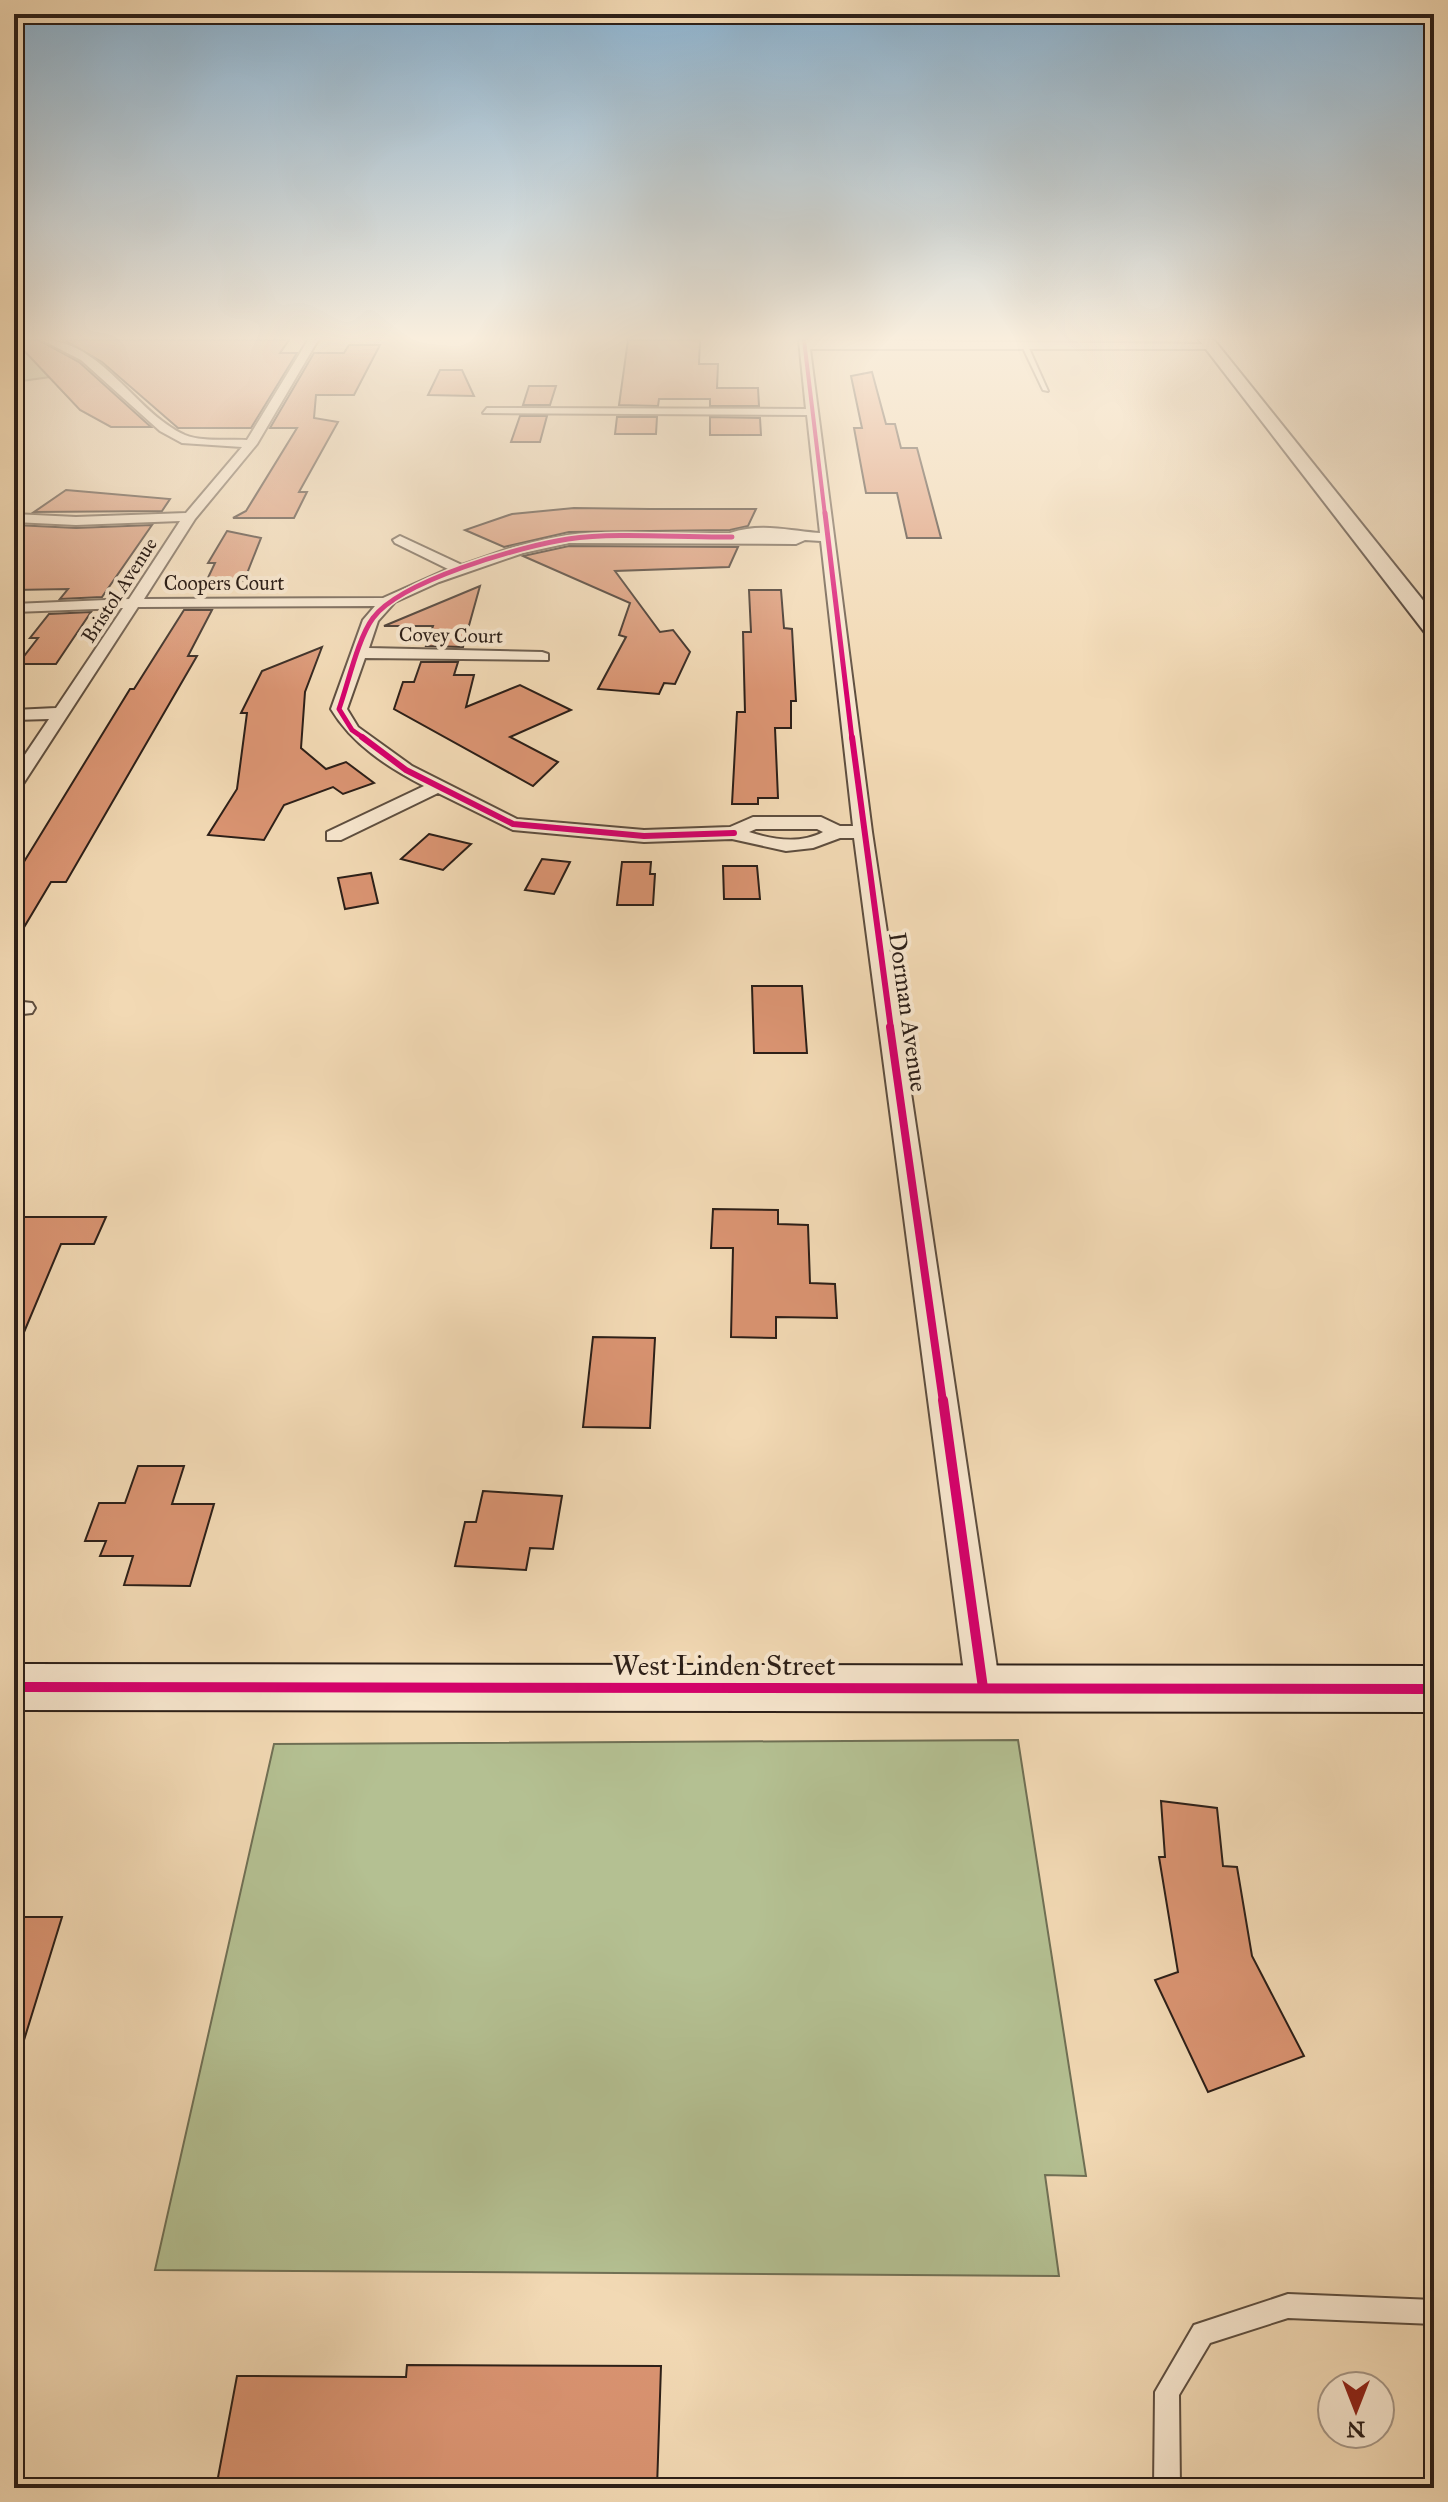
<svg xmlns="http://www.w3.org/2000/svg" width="1448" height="2502" font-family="'IM FELL Great Primer',serif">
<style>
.green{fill:#b4c092;stroke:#707055;stroke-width:2}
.building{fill:#da9472;stroke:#2c1f18;stroke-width:2}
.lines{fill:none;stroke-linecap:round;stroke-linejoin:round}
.lane-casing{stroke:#5e4e3f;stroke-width:4}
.street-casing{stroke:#5e4e3f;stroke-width:4}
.secondary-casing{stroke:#2c1f18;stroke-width:4}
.lane{fill:#f7e6ce;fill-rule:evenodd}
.street{fill:#f7e6ce;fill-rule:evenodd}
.secondary{fill:#f7e6ce;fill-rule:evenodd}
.cycleway-far4-casing{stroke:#f7e6ce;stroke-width:6}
.cycleway-far3-casing{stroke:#f7e6ce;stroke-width:8}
.cycleway-far2-casing{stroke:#f7e6ce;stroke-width:10}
.cycleway-far1-casing{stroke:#f7e6ce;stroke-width:13}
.cycleway-casing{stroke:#f7e6ce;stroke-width:15}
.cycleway-far4{stroke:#d6006c;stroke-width:4}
.cycleway-far3{stroke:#d6006c;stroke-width:5}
.cycleway-far2{stroke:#d6006c;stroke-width:6}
.cycleway-far1{stroke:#d6006c;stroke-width:8}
.cycleway{stroke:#d6006c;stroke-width:10}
.labels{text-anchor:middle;stroke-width:8;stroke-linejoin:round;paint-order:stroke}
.far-street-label{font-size:20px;fill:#2c1f18;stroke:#f7e6ce}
.street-label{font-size:24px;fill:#2c1f18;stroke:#f7e6ce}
.near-street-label{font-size:28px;fill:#2c1f18;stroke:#f7e6ce}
</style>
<rect width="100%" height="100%" fill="#f2d9b4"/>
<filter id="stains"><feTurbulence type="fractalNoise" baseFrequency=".0025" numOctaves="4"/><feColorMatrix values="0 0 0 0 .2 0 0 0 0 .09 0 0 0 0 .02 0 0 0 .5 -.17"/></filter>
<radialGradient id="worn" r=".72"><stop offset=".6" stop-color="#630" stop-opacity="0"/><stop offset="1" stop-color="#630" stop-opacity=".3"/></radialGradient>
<!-- green -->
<g class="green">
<path d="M41,344L67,354L86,372L14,382V351Z"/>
<path d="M1018,1740L1086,2176L1045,2175L1059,2276L155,2270L274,1744Z"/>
</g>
<!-- building -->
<g class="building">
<path d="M14,340H39L79,362L151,427H111L80,410Z"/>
<path d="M64,340H289L280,353H297L251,428H178L102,362Z"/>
<path d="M628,340H700L699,364H718L717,388H758L759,406H710V399H659L658,406L619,405Z"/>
<path d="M349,345H380L354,395H316L314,418L338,422L299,492H307L294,518H233L246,511L297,428H270L314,353H344Z"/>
<path d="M440,370H462L474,396L428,395Z"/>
<path d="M872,372L886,424H895L901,448H917L941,538H907L897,493H866L854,428H862L851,376Z"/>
<path d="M529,386H556L550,405H523Z"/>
<path d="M520,416H547L540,442H511Z"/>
<path d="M617,417H657L656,434H615Z"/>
<path d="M710,417L760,418L761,435H710Z"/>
<path d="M66,490L170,499L162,511L34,512Z"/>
<path d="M574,508L650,509H756L748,526L730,530L569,532L504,547L465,530L512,514Z"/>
<path d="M152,525L102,597L60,599L68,589L14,590L15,525L76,528Z"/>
<path d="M227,531L261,538L244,581L206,582L215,563H208Z"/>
<path d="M569,546L738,547L729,567L615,571L660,632L673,630L690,652L675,684L664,683L659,694L598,689L626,637L619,635L630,603L523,556Z"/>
<path d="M480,586L463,647L426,646L433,626H384Z"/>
<path d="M749,590H781L784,628L792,629L796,701H791V728H775L778,798H758V804H732L737,712H745L743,632H751Z"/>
<path d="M184,610H212L188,656H197L66,882H51L14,944V878L130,689H134Z"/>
<path d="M91,612L56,664H18L38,638H30L49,614Z"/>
<path d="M322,647L305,692L301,748L326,769L346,762L374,783L343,794L333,787L284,805L264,840L208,835L237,789L247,713H241L262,671Z"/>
<path d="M421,662H458L454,675H474L466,707L520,685L571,710L510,737L558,762L533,786L394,709L403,682H414Z"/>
<path d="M429,834L471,844L443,870L401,859Z"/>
<path d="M542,859L570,862L554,894L525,890Z"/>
<path d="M622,862H651L650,874H655L653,905H617Z"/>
<path d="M723,866H757L760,899H724Z"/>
<path d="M371,873L378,903L345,909L338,878Z"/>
<path d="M752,986H802L807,1053H754Z"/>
<path d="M713,1209L778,1210V1224L808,1225L810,1283L835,1284L837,1318L776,1317V1338L731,1337L733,1248H711Z"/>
<path d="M23,1217H106L94,1244H61L14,1356V1237Z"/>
<path d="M593,1337L655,1338L650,1428L583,1427Z"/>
<path d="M138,1466H184L172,1504H214L190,1586L124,1585L133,1556H100L106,1541H85L99,1503H125Z"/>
<path d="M483,1491L562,1496L553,1549L530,1548L526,1570L455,1566L465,1522H476Z"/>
<path d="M1161,1801L1217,1808L1223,1866L1237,1867L1252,1956L1304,2056L1208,2092L1155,1980L1178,1972L1159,1857H1165Z"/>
<path d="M14,1917H62L20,2053L14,2052Z"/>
<path d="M407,2365L661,2366L657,2488H216L237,2376L406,2377Z"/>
</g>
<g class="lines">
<defs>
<g id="lane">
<path d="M1025,344L1028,346L1048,391L1043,390L1022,346Z"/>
<path d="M1288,2294L1434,2300V2324L1288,2318L1210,2343L1179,2395L1180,2488H1154L1155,2392L1194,2325Z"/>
</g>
<g id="street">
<path d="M42,340C102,340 134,412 185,435C202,442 229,439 247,440L308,340H318L257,444L195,519L144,599L383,598L448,569L395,543L393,540L400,536L462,565L514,547L569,535L730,533C761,522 790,531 820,533L807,415L483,413L487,408L806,409L799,340L1215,344L1211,349H810L872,832L1000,1688L995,1699L983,1704L971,1699L966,1688L854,838H840L813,848L786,851L732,839L644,842L513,830L438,793L341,840H327V832L424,786C387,767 352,744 331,709L363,620L375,606L138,607L23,784L14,789V771L49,719L14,720V710L56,708L123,608L14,612V604L129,599L180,521L76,525L14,522V514L76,517L186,513L242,447L182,443L160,431L81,360ZM805,540L821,541L853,826H840L821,817H753L730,827L644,830L517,819L412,766L358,727L347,709L365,658L548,660V654L542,652L369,648L378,621L395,602L439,582L523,553L569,543L796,544ZM756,829H817L823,832C801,844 773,840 749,832Z"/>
<path d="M14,1001L32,1003L35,1008L32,1013L14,1015Z"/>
</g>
<g id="secondary">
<path d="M1199,340H1214L1434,614V636L1426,634Z"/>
<path d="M14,1664L1434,1666V1712L14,1710Z"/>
</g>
</defs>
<!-- lane casing -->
<use href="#lane" class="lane-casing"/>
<!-- street casing -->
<use href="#street" class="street-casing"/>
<!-- secondary casing -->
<use href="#secondary" class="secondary-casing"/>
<!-- lane -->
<use href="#lane" class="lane"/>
<!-- street -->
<use href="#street" class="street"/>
<!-- secondary -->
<use href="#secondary" class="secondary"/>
<defs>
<path id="cycleway-far4" d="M804,340L825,515"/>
<g id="cycleway-far3">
<path d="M825,513L852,739"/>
<path d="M365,739L352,730L339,709C348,684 358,638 373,618C400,581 521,546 568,539C619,532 680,538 732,537"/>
</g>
<g id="cycleway-far2">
<path d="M362,737L406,770L513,824L644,836L734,833"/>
<path d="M852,737L891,1029"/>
</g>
<path id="cycleway-far1" d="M890,1027L943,1402"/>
<g id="cycleway">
<path d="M943,1400L983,1688"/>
<path d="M14,1687L1434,1689"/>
</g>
</defs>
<!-- cycleway-far4 casing -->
<use href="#cycleway-far4" class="cycleway-far4-casing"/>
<!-- cycleway-far3 casing -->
<use href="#cycleway-far3" class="cycleway-far3-casing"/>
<!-- cycleway-far2 casing -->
<use href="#cycleway-far2" class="cycleway-far2-casing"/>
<!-- cycleway-far1 casing -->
<use href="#cycleway-far1" class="cycleway-far1-casing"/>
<!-- cycleway casing -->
<use href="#cycleway" class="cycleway-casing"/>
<!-- cycleway-far4 -->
<use href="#cycleway-far4" class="cycleway-far4"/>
<!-- cycleway-far3 -->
<use href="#cycleway-far3" class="cycleway-far3"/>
<!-- cycleway-far2 -->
<use href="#cycleway-far2" class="cycleway-far2"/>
<!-- cycleway-far1 -->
<use href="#cycleway-far1" class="cycleway-far1"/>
<!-- cycleway -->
<use href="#cycleway" class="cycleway"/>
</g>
<!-- sky -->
<linearGradient id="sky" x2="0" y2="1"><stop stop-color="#8bb5d5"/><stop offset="0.49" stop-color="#f9eedd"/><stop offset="1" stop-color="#f9eedd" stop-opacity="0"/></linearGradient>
<rect width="1448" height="691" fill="url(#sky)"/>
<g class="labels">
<!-- far-street labels -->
<g class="far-street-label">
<text x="224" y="590">Coopers Court</text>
<text transform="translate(119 590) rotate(-57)" y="7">Bristol Avenue</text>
<text transform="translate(451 635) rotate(1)" y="7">Covey Court</text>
</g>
<!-- street labels -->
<g class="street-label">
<text transform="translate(908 1012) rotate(82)" y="8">Dorman Avenue</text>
</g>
<!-- near-street labels -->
<g class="near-street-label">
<text x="724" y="1675">West Linden Street</text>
</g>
</g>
<!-- margin -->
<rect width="1448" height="2502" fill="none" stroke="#f2d9b4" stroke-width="48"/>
<rect x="16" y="16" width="1416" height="2470" fill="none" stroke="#2c1f18" stroke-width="4"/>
<rect x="24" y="24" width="1400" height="2454" fill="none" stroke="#2c1f18" stroke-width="2"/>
<!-- north arrow -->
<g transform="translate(1356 2410) rotate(180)"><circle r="38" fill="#f7e6ce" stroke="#a69685" stroke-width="2"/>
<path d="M0-6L14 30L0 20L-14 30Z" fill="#8f2418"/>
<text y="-12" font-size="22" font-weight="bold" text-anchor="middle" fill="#2c1f18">N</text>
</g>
<rect width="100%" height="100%" filter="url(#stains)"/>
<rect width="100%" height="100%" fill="url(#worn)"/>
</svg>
